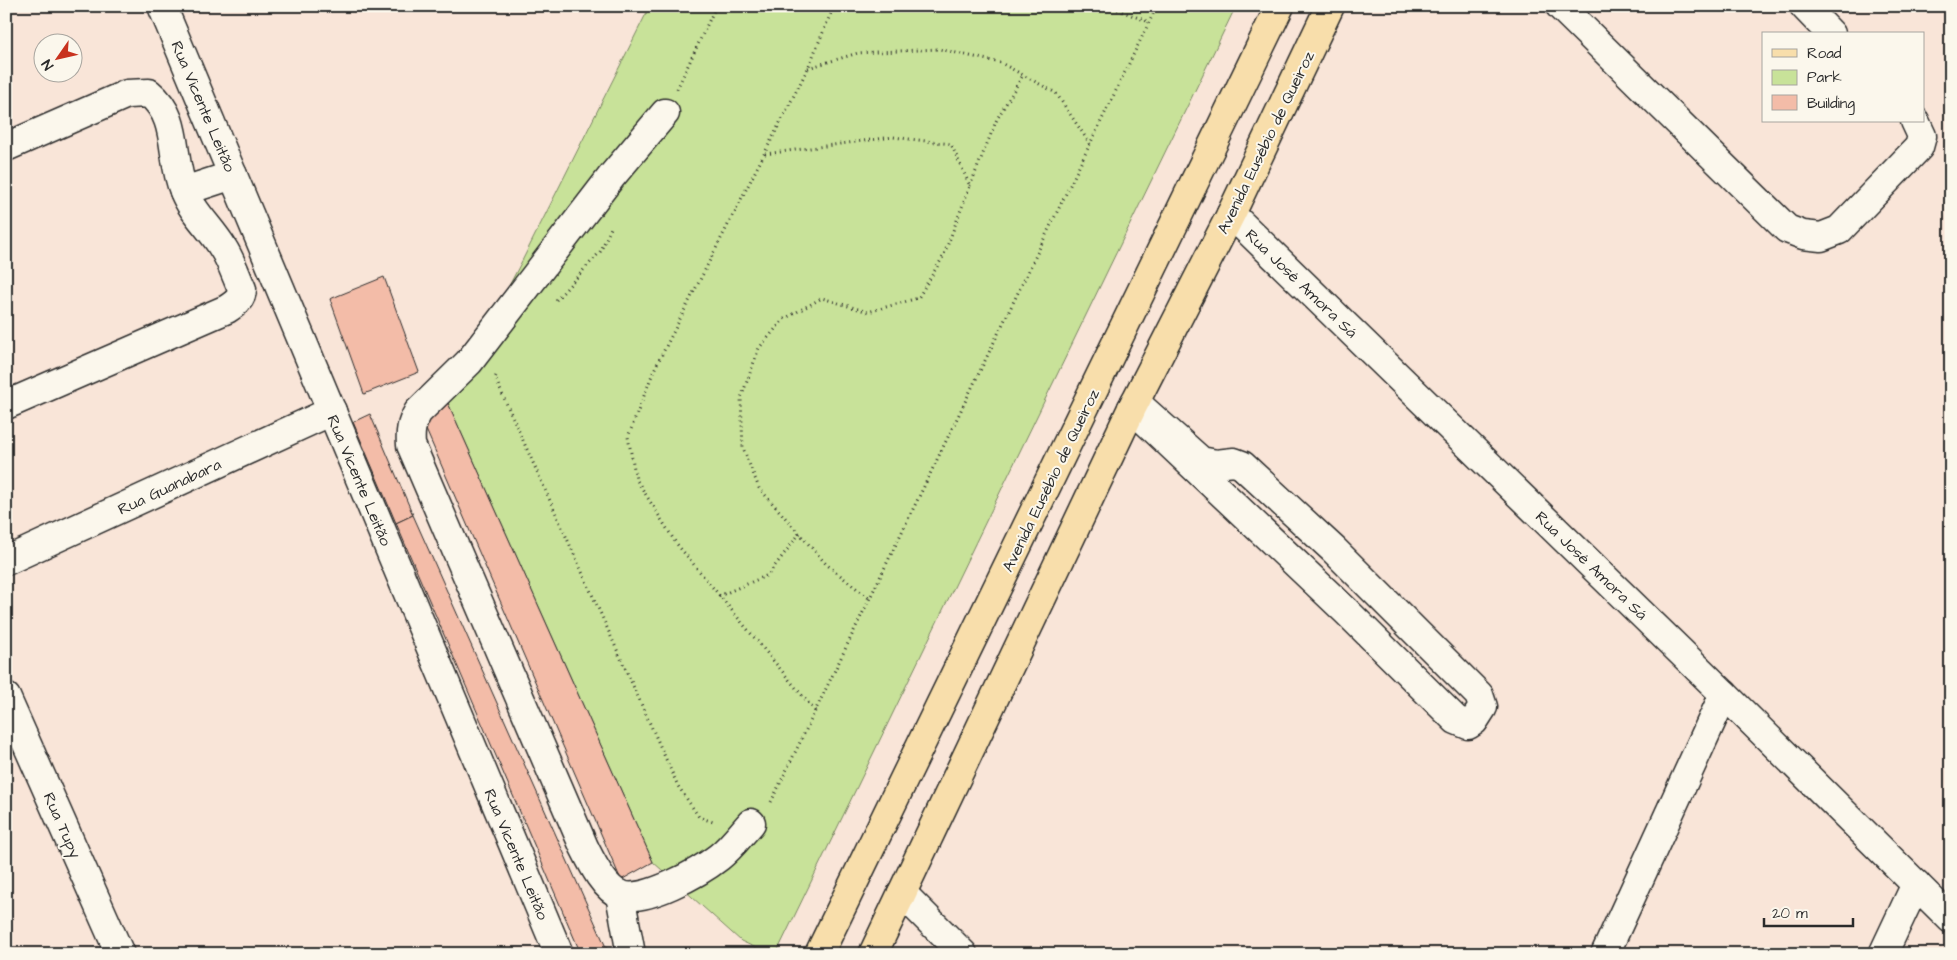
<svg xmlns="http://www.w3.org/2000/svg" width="1957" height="960" font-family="'Architects Daughter',sans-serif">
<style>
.green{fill:#c8e299;stroke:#7a8662}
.building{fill:#f3bca8;stroke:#2b2b2b}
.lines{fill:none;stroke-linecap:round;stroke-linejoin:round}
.minor-casing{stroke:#2b2b2b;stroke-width:31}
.major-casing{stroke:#2b2b2b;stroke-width:31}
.path{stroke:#2b2b2b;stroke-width:3;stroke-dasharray:1 4;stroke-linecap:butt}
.minor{stroke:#fbf7ec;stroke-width:28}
.major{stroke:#f8deab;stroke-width:28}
.labels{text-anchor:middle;stroke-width:4;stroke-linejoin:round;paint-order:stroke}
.street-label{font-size:16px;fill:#2b2b2b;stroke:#fbf7ec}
</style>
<rect width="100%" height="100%" fill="#f9e5d8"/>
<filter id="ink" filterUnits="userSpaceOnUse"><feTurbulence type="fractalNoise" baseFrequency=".02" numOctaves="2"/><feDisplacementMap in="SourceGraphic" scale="10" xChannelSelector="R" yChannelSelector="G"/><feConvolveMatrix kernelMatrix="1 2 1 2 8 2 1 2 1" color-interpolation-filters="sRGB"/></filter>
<g filter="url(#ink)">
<!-- green -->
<path class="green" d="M650,6H1236L776,954H769L741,941L653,862L448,403L523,259Z"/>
<!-- building -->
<g class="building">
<path d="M384,277L419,372L364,394L330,299Z"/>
<path d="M448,403L653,862L621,880L424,425L430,415Z"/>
<path d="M370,414L413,515L396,523L353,422Z"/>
<path d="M413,515L609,954H581L396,523Z"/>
</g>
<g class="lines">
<defs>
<g id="minor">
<path d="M162,6L559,954"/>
<path d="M1560,6L1787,229L1803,235L1821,237L1839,230L1919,147L1922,136L1915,121"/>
<path d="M1804,6L1831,34"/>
<path d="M665,113L612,176L469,362L418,412C411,424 410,432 411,445L584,847C591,861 604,889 621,895C645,903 700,872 719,857C731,848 741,834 751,823"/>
<path d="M6,147L127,94L149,93C181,119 169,156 184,191C192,212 211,228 223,248C231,260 236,276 242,289C242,299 235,304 227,309L6,405"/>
<path d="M184,191L233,175"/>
<path d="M1231,214L1724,694L1951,919"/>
<path d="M1132,408L1346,611L1456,720L1468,725L1474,721L1483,707L1479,695L1334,550L1242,465L1234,462L1216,464L1201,461L1135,402"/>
<path d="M6,561L332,411"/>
<path d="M6,697L120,954"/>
<path d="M902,893L963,954"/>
<path d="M620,895L631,954"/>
<path d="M1605,954L1724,694"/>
<path d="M1883,954L1916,884"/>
</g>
<g id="major">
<path d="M819,954L1280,6"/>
<path d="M873,954L1132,408L1231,214L1330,6"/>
</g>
</defs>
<!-- minor casing -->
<use href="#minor" class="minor-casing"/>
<!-- major casing -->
<use href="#major" class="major-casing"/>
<!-- path -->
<g class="path">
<path d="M1108,6L1149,22"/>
<path d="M808,68L858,53L939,49L1001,63L1056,93L1090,144"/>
<path d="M677,89L716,6"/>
<path d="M765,154L893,137L951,144L970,186L943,257L918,298L868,312L822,298L784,319L759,348L741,398L743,448L759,488L826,564L870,599"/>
<path d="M970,186L997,119L1023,75"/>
<path d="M556,300L600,252L611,228"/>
<path d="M496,376L495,378L678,786L699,817L713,822"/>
<path d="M719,596L768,575L800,533"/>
<path d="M815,711L676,543L636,479L628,437L654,370L808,68L834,6"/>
<path d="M771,802L1157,6"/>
</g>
<!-- minor -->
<use href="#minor" class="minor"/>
<!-- major -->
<use href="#major" class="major"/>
</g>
</g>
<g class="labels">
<!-- street labels -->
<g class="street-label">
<text transform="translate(204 106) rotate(67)" y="6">Rua Vicente Leitão</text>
<text transform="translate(1265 142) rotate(-64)" y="6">Avenida Eusébio de Queiroz</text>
<text transform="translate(1302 283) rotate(44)" y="6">Rua José Amora Sá</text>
<text transform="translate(360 480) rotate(67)" y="6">Rua Vicente Leitão</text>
<text transform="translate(1050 480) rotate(-64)" y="6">Avenida Eusébio de Queiroz</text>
<text transform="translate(169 486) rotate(-25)" y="6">Rua Guanabara</text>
<text transform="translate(1592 565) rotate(44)" y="6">Rua José Amora Sá</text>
<text transform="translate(63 825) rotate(66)" y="6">Rua Tupy</text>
<text transform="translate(517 854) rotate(67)" y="6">Rua Vicente Leitão</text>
</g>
</g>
<!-- margin -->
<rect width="1957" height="960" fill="none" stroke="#fbf7ec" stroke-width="25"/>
<rect x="12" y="12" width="1932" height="935" fill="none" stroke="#2b2b2b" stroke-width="2" filter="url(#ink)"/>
<!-- legend -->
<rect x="1762" y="32" width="162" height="90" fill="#fbf7ec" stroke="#a8a59f"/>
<rect x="1772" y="49" width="25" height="8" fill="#f8deab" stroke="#a8a59f"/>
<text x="1807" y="58" font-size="15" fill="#2b2b2b">Road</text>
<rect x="1772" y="70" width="25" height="15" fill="#c8e299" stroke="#a8a59f"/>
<text x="1807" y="82" font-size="15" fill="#2b2b2b">Park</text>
<rect x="1772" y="95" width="25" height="15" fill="#f3bca8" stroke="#a8a59f"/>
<text x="1807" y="108" font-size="15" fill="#2b2b2b">Building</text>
<!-- north arrow -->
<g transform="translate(58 58) rotate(236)"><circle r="24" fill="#fbf7ec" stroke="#a8a59f"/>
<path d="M0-4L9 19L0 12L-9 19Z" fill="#c8321e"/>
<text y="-8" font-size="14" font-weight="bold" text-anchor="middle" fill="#2b2b2b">N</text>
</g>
<!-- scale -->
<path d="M1764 918v8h89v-8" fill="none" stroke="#2b2b2b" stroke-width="2.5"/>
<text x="1772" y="918" font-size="15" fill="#2b2b2b" stroke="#fbf7ec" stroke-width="4" paint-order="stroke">20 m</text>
</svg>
